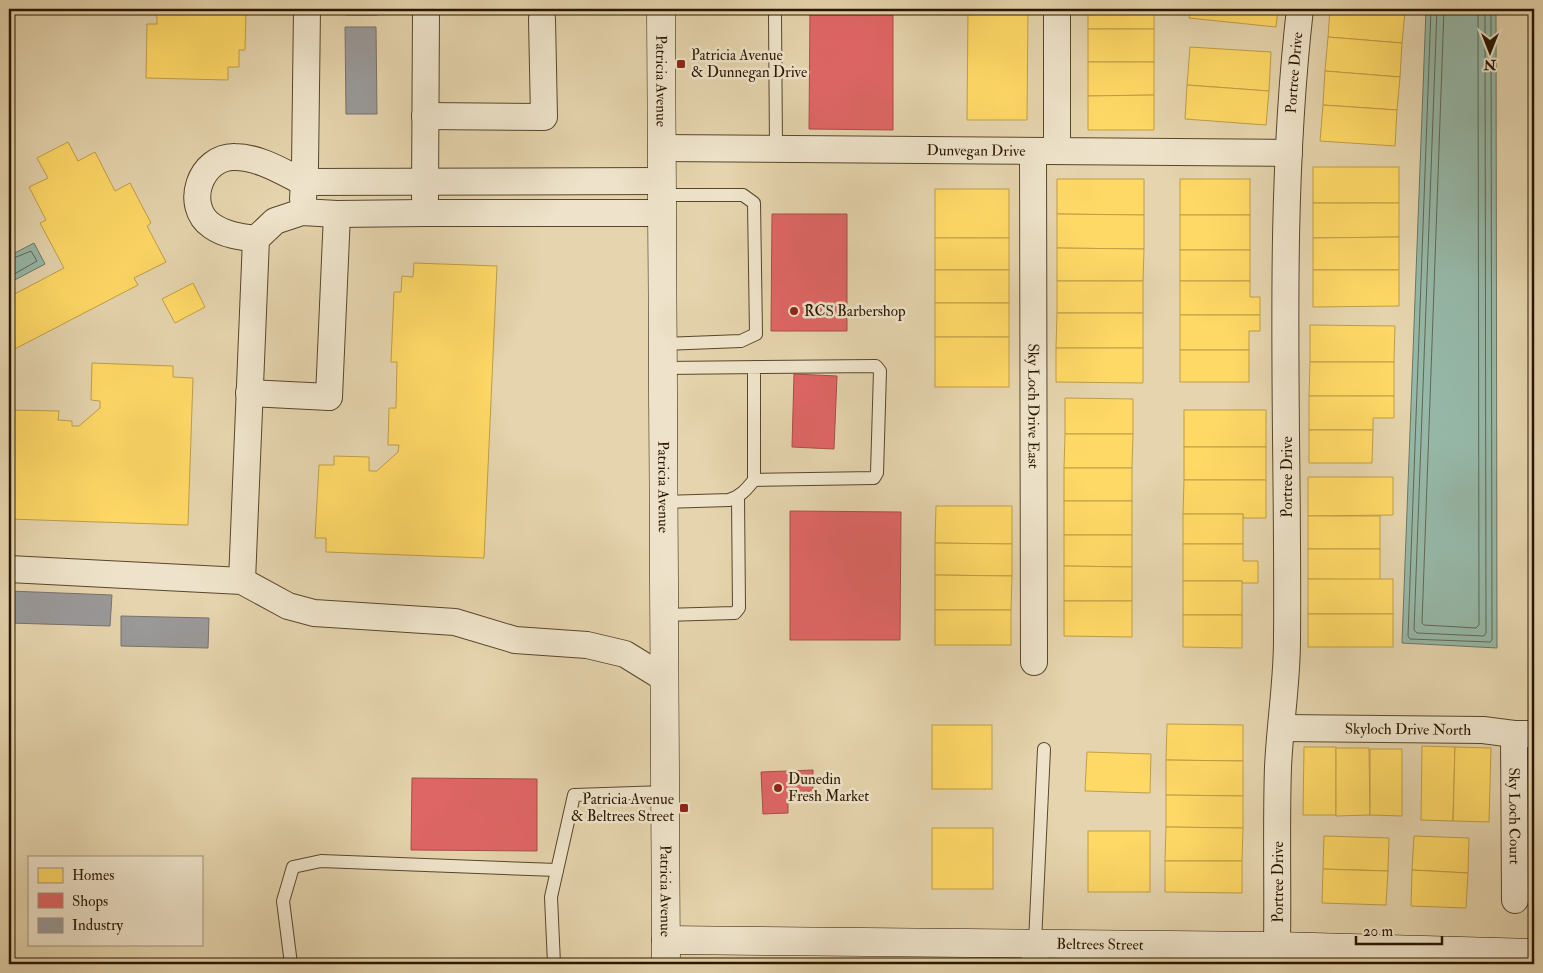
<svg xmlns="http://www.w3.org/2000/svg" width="1543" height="973" font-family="'IM FELL Double Pica',serif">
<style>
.water{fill:#96b8a8;stroke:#6b7765}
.homes{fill:#ffd966;stroke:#bf9e47}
.shops{fill:#e06666;stroke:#a94e47}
.industry{fill:#999;stroke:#78726b}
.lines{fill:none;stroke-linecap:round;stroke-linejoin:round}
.shore{stroke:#606754;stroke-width:1}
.lane-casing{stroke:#59462b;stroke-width:14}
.street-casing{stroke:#59462b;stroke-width:28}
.secondary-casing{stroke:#2a1600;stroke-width:29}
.lane{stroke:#eee3ca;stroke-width:12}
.street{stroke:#eee3ca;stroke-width:26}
.secondary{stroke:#eee3ca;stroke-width:28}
.poi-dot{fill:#8f2418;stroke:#eee3ca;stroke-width:2}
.labels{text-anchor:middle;stroke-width:5;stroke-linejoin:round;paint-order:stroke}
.poi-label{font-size:15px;fill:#2a1600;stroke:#eee3ca;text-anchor:start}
.street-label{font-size:15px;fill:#2a1600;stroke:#eee3ca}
</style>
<rect width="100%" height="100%" fill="#e5d4ad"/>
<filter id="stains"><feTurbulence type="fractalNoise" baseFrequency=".004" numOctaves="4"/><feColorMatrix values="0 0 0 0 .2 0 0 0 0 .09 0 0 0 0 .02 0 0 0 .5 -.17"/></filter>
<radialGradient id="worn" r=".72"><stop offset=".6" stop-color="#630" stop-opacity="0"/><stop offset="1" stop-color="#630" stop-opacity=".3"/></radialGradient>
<!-- water -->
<g class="water">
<path d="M1426,9H1496L1497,648L1402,643Z"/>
<path d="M34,243L45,264L9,283V256Z"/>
</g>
<!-- homes -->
<g class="homes">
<rect x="9" y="9" width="107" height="2"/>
<path d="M149,9H246L245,50H239V67H228V80L146,78L147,24H157V17Z"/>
<path d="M968,9H1028L1027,120H967Z"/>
<rect x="1088" y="9" width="66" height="20"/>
<path d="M1190,9H1278L1276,27L1189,18Z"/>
<path d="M1330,9H1371L1405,11L1402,43L1328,37Z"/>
<path d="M1371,9H1405V11Z"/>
<rect x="1088" y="29" width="66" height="33"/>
<path d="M1328,37L1402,43L1400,77L1325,71Z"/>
<path d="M1190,47L1271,52L1269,91L1187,85Z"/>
<path d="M1088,62H1154V95L1088,96Z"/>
<path d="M1325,71L1400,77L1397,110L1323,105Z"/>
<path d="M1187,85L1269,91L1266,125L1185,119Z"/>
<path d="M1154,95V130H1088V96Z"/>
<path d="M1323,105L1397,110L1395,146L1320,141Z"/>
<path d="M68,142L78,161L95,152L115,191L130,183L151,223L147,226L166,262L134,278L138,285L11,351L9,347V297L64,268L40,223L46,220L29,187L48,178L37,158Z"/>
<rect x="1313" y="167" width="86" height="36"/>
<path d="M1057,179H1144V215L1057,214Z"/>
<rect x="1180" y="179" width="70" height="36"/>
<rect x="935" y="189" width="74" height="49"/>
<path d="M1313,203H1399V237L1313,238Z"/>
<path d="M1057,214L1144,215V249L1057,248Z"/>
<rect x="1180" y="215" width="70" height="35"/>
<path d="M1399,237V270H1313V238Z"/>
<rect x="935" y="238" width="74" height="32"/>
<path d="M1057,248L1144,249L1143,281H1057Z"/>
<rect x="1180" y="250" width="70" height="31"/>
<path d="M414,263L497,266L484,558L326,552V538H315L319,465H334V456L369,457V471H377L398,452L399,445H388L389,408H396L397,362H391L394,292H401L402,276L413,277Z"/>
<rect x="935" y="270" width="74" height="33"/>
<path d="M1313,270H1399V306L1313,307Z"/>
<rect x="1057" y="281" width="86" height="32"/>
<path d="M1180,281H1250V297H1260V315H1180Z"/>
<path d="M193,283L205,307L175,323L162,299Z"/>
<rect x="935" y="303" width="74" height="34"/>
<path d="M1057,313H1143V348H1056Z"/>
<path d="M1180,315H1260V331H1249V350H1180Z"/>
<path d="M1310,325L1395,326L1394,362H1310Z"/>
<rect x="935" y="337" width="74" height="50"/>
<path d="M1056,348H1143V383L1056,382Z"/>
<rect x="1180" y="350" width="69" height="32"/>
<path d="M1310,362H1394V396H1309Z"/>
<path d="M92,363L173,366V377L193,378L188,525L9,519V410L59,411L58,420L72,421V426H79L100,408V401L91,400Z"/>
<path d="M1309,396H1394V418H1373V430H1309Z"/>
<path d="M1065,398L1133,399V434H1065Z"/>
<rect x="1184" y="410" width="82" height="37"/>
<path d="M1309,430H1373L1372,463H1309Z"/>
<path d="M1065,434H1133L1132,468H1064Z"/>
<rect x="1184" y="447" width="82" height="33"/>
<rect x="1064" y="468" width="68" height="33"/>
<path d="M1308,477H1393V515L1308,516Z"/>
<path d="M1184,480H1266V518H1243V514H1183Z"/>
<rect x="1064" y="501" width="68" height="34"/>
<path d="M936,506H1012V544L935,543Z"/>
<rect x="1183" y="514" width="60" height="30"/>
<rect x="1308" y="516" width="72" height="33"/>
<path d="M1064,535H1132V567L1064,566Z"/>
<path d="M935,543L1012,544V576L935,575Z"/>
<path d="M1183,544H1243V561H1258V583H1242V581H1183Z"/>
<path d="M1308,549H1380V580L1308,579Z"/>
<path d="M1064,566L1132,567V601H1064Z"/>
<path d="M935,575L1012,576L1011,610H935Z"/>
<rect x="1308" y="579" width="85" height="35"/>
<rect x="1183" y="581" width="59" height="34"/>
<path d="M1064,601H1132V637L1064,636Z"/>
<rect x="935" y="610" width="76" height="35"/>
<rect x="1308" y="614" width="85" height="33"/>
<path d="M1183,615H1242V648L1183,647Z"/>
<path d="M1167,724L1243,725V761L1166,760Z"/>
<rect x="932" y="725" width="60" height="64"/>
<path d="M1422,746L1455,747L1453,821L1421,820Z"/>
<path d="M1304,747H1336V815H1303Z"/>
<path d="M1455,747L1491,748L1489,822L1453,821Z"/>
<path d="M1336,748H1369L1370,815L1336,816Z"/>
<path d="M1370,749H1402V816L1370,815Z"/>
<path d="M1087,752L1151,754L1150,793L1085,791Z"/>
<path d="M1166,760L1243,761V796L1166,795Z"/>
<path d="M1166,795L1243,796V828L1166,827Z"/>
<path d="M1166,827L1243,828L1242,861H1165Z"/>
<rect x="932" y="828" width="61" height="61"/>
<rect x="1088" y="831" width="62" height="61"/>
<path d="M1324,836L1389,838L1388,871L1323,869Z"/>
<path d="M1414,836L1469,838L1468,873L1412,870Z"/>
<path d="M1165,861H1242V893L1165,892Z"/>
<path d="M1323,869L1388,871L1386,905L1322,903Z"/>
<path d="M1412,870L1468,873L1466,908L1411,906Z"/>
</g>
<!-- shops -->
<g class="shops">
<path d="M810,9H893V130L809,129Z"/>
<path d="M772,214H847V331H771Z"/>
<path d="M794,374L837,376L834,449L792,447Z"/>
<path d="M790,511L901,512L900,640H790Z"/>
<path d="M813,770V791L788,792V813L763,814L761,772Z"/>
<path d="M412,778L537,779V851L411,850Z"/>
</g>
<!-- industry -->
<g class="industry">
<rect x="346" y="9" width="31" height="6"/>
<path d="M345,27H376L377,114H346Z"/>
<path d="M9,591L112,595L110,626L9,623Z"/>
<path d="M121,616L209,618L208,648L121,646Z"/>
</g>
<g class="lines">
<!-- shore -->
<g class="shore">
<path d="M1431,9L1408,636L1410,639L1490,642L1492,640L1491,9"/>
<path d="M1437,9L1414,630L1417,633L1484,636L1486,633L1485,9"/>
<path d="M1444,9L1422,623L1424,625L1476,628L1479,625L1478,9"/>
<path d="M9,260L31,251L37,261L9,277"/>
</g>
<defs>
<g id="lane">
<path d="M775,16L776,149"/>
<path d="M662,195H743L754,203L756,334L741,341L663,344"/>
<path d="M663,368L876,366L880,371L877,473L874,478L754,480V367"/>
<path d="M663,502L729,500C741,496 746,490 754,480"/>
<path d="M663,615L735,613L739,608L738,497"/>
<path d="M1035,942L1044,749"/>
<path d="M291,964L283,901L293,867L321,861L557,870"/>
<path d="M554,964L551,897L574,795L665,792"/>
</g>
<g id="street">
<path d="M425,116L544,117L542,19"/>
<path id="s1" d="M662,148L1289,153"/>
<path id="s2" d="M1033,151L1034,662"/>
<path d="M1057,151V9"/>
<path d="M425,198L426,9"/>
<path d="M303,199L305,166L307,9"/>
<path d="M256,239C241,237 225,235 212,226C183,206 200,156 235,157C259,157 283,172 303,182L662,181"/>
<path d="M249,393L329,397L337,214"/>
<path d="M9,569L242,581L288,606L314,613L455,622L515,640L587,645L625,654L664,678"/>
<path d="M242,581L256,239L275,221L302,212L337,214L425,213H662"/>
<path id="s3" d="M1282,728L1483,730L1514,734H1534"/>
<path id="s4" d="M1514,734L1515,900"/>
<path d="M1035,942V964"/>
<path id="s5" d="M1277,946C1278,886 1276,826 1278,767C1280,724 1287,682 1287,640C1289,430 1276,218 1300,9"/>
</g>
<g id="secondary">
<path id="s6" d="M661,9L666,964"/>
<path id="s7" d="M666,940L1277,946L1534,953"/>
</g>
</defs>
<!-- lane casing -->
<use href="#lane" class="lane-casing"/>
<!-- street casing -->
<use href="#street" class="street-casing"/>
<!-- secondary casing -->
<use href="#secondary" class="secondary-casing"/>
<!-- lane -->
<use href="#lane" class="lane"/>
<!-- street -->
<use href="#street" class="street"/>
<!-- secondary -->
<use href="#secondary" class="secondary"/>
</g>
<!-- markers -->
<g class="poi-dot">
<rect x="676" y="59" width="10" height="10" rx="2.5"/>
<circle cx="794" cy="311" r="5"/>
<circle cx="778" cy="788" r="5"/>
<rect x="679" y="803" width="10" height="10" rx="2.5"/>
</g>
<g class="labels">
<!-- poi labels -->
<g class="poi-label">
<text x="691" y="60">Patricia Avenue<tspan x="691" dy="17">&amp; Dunnegan Drive</tspan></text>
<text x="804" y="316">RCS Barbershop</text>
<text x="788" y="784">Dunedin<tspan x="788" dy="17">Fresh Market</tspan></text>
<text x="674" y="804" text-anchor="end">Patricia Avenue<tspan x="674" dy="17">&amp; Beltrees Street</tspan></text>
</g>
<!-- street labels -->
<g class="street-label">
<text dy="5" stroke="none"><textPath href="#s5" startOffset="874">Portree Drive</textPath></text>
<text dy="5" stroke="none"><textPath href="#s6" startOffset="72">Patricia Avenue</textPath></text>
<text dy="5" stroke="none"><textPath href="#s1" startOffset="314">Dunvegan Drive</textPath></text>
<text dy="5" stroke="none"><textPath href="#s2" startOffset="255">Sky Loch Drive East</textPath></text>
<text transform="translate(1287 477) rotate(-90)" y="5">Portree Drive</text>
<text dy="5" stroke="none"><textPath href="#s6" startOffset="478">Patricia Avenue</textPath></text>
<text dy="5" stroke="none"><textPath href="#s3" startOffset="126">Skyloch Drive North</textPath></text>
<text dy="5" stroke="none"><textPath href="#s4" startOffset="82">Sky Loch Court</textPath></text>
<text transform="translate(1278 882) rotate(-90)" y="5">Portree Drive</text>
<text dy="5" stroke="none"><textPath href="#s6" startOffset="882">Patricia Avenue</textPath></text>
<text dy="5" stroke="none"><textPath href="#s7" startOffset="434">Beltrees Street</textPath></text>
</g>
</g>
<!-- margin -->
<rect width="1543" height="973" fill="none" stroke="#e5d4ad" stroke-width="30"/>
<rect x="10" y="10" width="1523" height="953" fill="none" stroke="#2a1600" stroke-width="2.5"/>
<rect x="15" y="15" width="1513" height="943" fill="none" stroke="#2a1600"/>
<!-- legend -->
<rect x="28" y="856" width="175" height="90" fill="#eee3ca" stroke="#a09179"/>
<rect x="38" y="868" width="25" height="15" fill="#ffd966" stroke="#a09179"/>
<text x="72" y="880" font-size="15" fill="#2a1600">Homes</text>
<rect x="38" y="893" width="25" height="15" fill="#e06666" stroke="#a09179"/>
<text x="72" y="906" font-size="15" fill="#2a1600">Shops</text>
<rect x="38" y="918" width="25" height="15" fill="#999999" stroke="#a09179"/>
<text x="72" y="930" font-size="15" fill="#2a1600">Industry</text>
<!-- north arrow -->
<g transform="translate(1490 52) rotate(180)" stroke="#eee3ca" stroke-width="4" paint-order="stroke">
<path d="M0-4L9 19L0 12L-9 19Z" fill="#2a1600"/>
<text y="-8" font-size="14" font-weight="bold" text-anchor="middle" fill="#2a1600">N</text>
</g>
<!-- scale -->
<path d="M1356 936v8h86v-8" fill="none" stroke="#2a1600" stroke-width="2.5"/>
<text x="1363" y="936" font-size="15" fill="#2a1600" stroke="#eee3ca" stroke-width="4" paint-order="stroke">20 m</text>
<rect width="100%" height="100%" filter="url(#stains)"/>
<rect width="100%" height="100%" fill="url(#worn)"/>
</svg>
